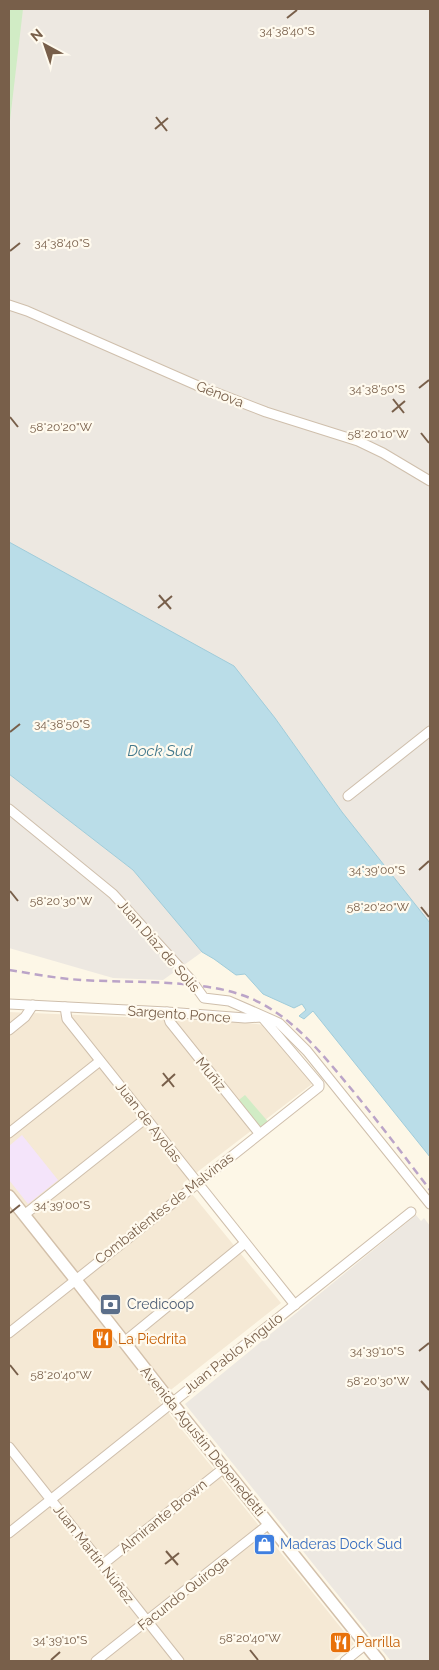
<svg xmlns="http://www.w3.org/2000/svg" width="439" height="1670" font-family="Raleway,sans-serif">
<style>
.residential{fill:#f5e9d5}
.industrial{fill:#ede8e1}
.education{fill:#f4e4fa}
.green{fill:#d1ecc5}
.water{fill:#badde8;stroke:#a0ccda}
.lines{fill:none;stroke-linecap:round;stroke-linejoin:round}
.street-casing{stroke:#cfbfac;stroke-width:11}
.secondary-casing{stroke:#d3c0aa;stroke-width:14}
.street{stroke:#fff;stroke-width:9}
.secondary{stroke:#fff;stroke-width:11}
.rail{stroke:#bba4c8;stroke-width:2.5;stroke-dasharray:8 5;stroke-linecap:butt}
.ticks{fill:none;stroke:#785f4a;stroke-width:2}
.labels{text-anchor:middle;stroke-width:4.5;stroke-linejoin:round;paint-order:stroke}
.street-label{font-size:14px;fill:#785f4a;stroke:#fffaee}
.service-label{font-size:14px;fill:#4e5e75;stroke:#fffaee;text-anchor:start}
.food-label{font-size:14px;fill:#c56008;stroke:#fffaee;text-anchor:start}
.shop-label{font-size:14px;fill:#366cbe;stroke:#fffaee;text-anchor:start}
.water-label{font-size:15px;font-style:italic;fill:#43798c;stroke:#fffaee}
.ticks-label{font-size:12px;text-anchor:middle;fill:#785f4a;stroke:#fffaee;stroke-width:4.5;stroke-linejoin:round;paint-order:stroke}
</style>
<rect width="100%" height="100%" fill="#fdf7e7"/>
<!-- residential -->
<path class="residential" d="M9,1012L239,1022L265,1025L312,1084L183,1183L281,1303L158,1400L354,1644L332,1661H9Z"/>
<!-- industrial -->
<g class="industrial">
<path d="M9,9H430V923L342,812L275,718L9,542Z"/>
<path d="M9,774L133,870L202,952L163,980L113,978L9,948Z"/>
<path d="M416,1215L421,1221L424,1218L430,1226V1661H391L185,1404Z"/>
</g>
<!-- education -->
<path class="education" d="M22,1135L58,1180L28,1204L9,1180V1146Z"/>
<!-- green -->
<g class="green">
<path d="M9,9H23L9,129Z"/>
<path d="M245,1095L271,1125L259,1133L235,1103Z"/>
</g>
<!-- water -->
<path class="water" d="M9,542L234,666L275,718L342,812L430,923V1157L313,1011L304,1019L299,1016L306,1010L302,1004L294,1008L263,994L245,974L236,975L214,959L202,952L133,870L9,774Z"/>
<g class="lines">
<defs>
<g id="street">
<path d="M9,305L27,311L196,385L266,412L358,441L383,453L430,481"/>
<path d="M348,796L430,731"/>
<path d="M9,809L113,894L191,980L204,998L229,1001L279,1023L307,1051L430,1204"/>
<path d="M9,1004L167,1012L245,1018L262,1017"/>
<path d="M65,1007L67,1019L295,1305"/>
<path d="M167,1012L170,1022L259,1133"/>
<path d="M9,1030L25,1017L33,1005"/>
<path d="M9,1133L100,1061"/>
<path d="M24,1215L145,1119"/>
<path d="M9,1333L319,1087V1084L262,1017"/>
<path d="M124,1342L245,1243"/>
<path d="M9,1447L179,1661"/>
<path d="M9,1533L411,1212"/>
<path d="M102,1565L224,1468"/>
<path d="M96,1661L269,1524"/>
<path d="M345,1661L366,1644"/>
</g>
<path id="secondary" d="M9,1196L75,1279L171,1402L379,1661"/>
</defs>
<!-- street casing -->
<use href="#street" class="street-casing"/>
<!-- secondary casing -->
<use href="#secondary" class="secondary-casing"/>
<!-- street -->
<use href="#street" class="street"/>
<!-- secondary -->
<use href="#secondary" class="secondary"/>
<!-- rail -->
<path class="rail" d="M9,970C29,973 49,977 69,979C122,984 189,978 239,994C289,1010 321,1053 353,1091C380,1124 405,1157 430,1190"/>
</g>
<!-- ticks -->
<path class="ticks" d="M287,18L297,10M156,117L167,131M155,129L168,118M10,251L20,243M419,388L429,380M393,399L404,413M392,412L405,401M10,417L18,427M421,433L429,443M159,595L171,609M158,608L172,596M10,732L20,724M419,870L429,861M10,891L18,901M421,907L429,917M163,1073L174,1087M162,1086L175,1074M10,1213L20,1205M419,1351L429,1343M10,1365L18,1375M421,1381L429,1390M166,1551L178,1565M165,1564L179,1553M250,1650L258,1660M51,1660L60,1652"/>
<!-- icons -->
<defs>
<symbol id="bank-square" viewBox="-11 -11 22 22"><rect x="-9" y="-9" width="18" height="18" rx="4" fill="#5c6f8a" stroke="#fffaee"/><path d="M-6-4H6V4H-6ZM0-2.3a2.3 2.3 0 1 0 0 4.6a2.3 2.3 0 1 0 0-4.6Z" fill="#fff"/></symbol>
<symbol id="restaurant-square" viewBox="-11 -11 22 22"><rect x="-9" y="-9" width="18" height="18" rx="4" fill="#e8710a" stroke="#fffaee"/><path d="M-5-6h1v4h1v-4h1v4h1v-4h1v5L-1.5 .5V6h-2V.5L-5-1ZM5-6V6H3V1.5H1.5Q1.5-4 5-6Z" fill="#fff"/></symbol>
<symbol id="shop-square" viewBox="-11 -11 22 22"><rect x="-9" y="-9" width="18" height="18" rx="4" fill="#3f7fe0" stroke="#fffaee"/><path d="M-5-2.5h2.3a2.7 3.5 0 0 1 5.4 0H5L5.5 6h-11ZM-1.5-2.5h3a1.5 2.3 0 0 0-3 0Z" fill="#fff"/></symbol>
</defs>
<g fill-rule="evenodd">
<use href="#bank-square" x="98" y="1292" width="25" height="25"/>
<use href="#restaurant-square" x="90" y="1326" width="25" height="25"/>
<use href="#shop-square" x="252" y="1532" width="25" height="25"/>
<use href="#restaurant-square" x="328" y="1630" width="25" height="25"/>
</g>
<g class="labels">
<!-- street labels -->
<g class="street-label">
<text transform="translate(220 394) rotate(21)" y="5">Génova</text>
<text transform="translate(159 946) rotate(49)" y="5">Juan Díaz de Solís</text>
<text transform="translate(179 1014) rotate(4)" y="5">Sargento Ponce</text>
<text transform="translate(211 1074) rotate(51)" y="5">Muñiz</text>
<text transform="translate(149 1122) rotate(52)" y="5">Juan de Ayolas</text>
<text transform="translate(164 1208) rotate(-38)" y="5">Combatientes de Malvinas</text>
<text transform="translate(233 1353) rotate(-38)" y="5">Juan Pablo Angulo</text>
<text transform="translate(203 1441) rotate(51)" y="5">Avenida Agustín Debenedetti</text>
<text transform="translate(163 1516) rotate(-39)" y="5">Almirante Brown</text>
<text transform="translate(94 1554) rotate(52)" y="5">Juan Martín Núñez</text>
<text transform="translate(183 1593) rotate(-38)" y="5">Facundo Quiroga</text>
</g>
<!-- service labels -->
<g class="service-label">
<text x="127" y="1309">Credicoop</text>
</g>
<!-- food labels -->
<g class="food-label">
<text x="118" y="1344">La Piedrita</text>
<text x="356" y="1647">Parrilla</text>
</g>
<!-- shop labels -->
<g class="shop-label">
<text x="280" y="1549">Maderas Dock Sud</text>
</g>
<!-- water labels -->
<g class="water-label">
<text x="160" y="756">Dock Sud</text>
</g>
</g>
<g class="ticks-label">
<text x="287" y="35">34°38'40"S</text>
<text x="62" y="247">34°38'40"S</text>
<text x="377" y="393">34°38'50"S</text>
<text x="61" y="431">58°20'20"W</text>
<text x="378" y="438">58°20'10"W</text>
<text x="62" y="728">34°38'50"S</text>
<text x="377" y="874">34°39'00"S</text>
<text x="61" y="905">58°20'30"W</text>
<text x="378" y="911">58°20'20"W</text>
<text x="62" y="1209">34°39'00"S</text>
<text x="377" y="1355">34°39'10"S</text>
<text x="61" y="1379">58°20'40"W</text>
<text x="378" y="1385">58°20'30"W</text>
<text x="250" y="1642">58°20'40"W</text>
<text x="60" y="1644">34°39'10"S</text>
</g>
<!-- border -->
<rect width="439" height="1670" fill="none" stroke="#785f4a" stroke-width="20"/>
<!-- north arrow -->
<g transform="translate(45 45) rotate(320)" stroke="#fffaee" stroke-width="4" paint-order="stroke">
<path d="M0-4L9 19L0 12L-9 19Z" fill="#785f4a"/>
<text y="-8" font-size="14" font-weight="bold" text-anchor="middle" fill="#785f4a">N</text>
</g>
</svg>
